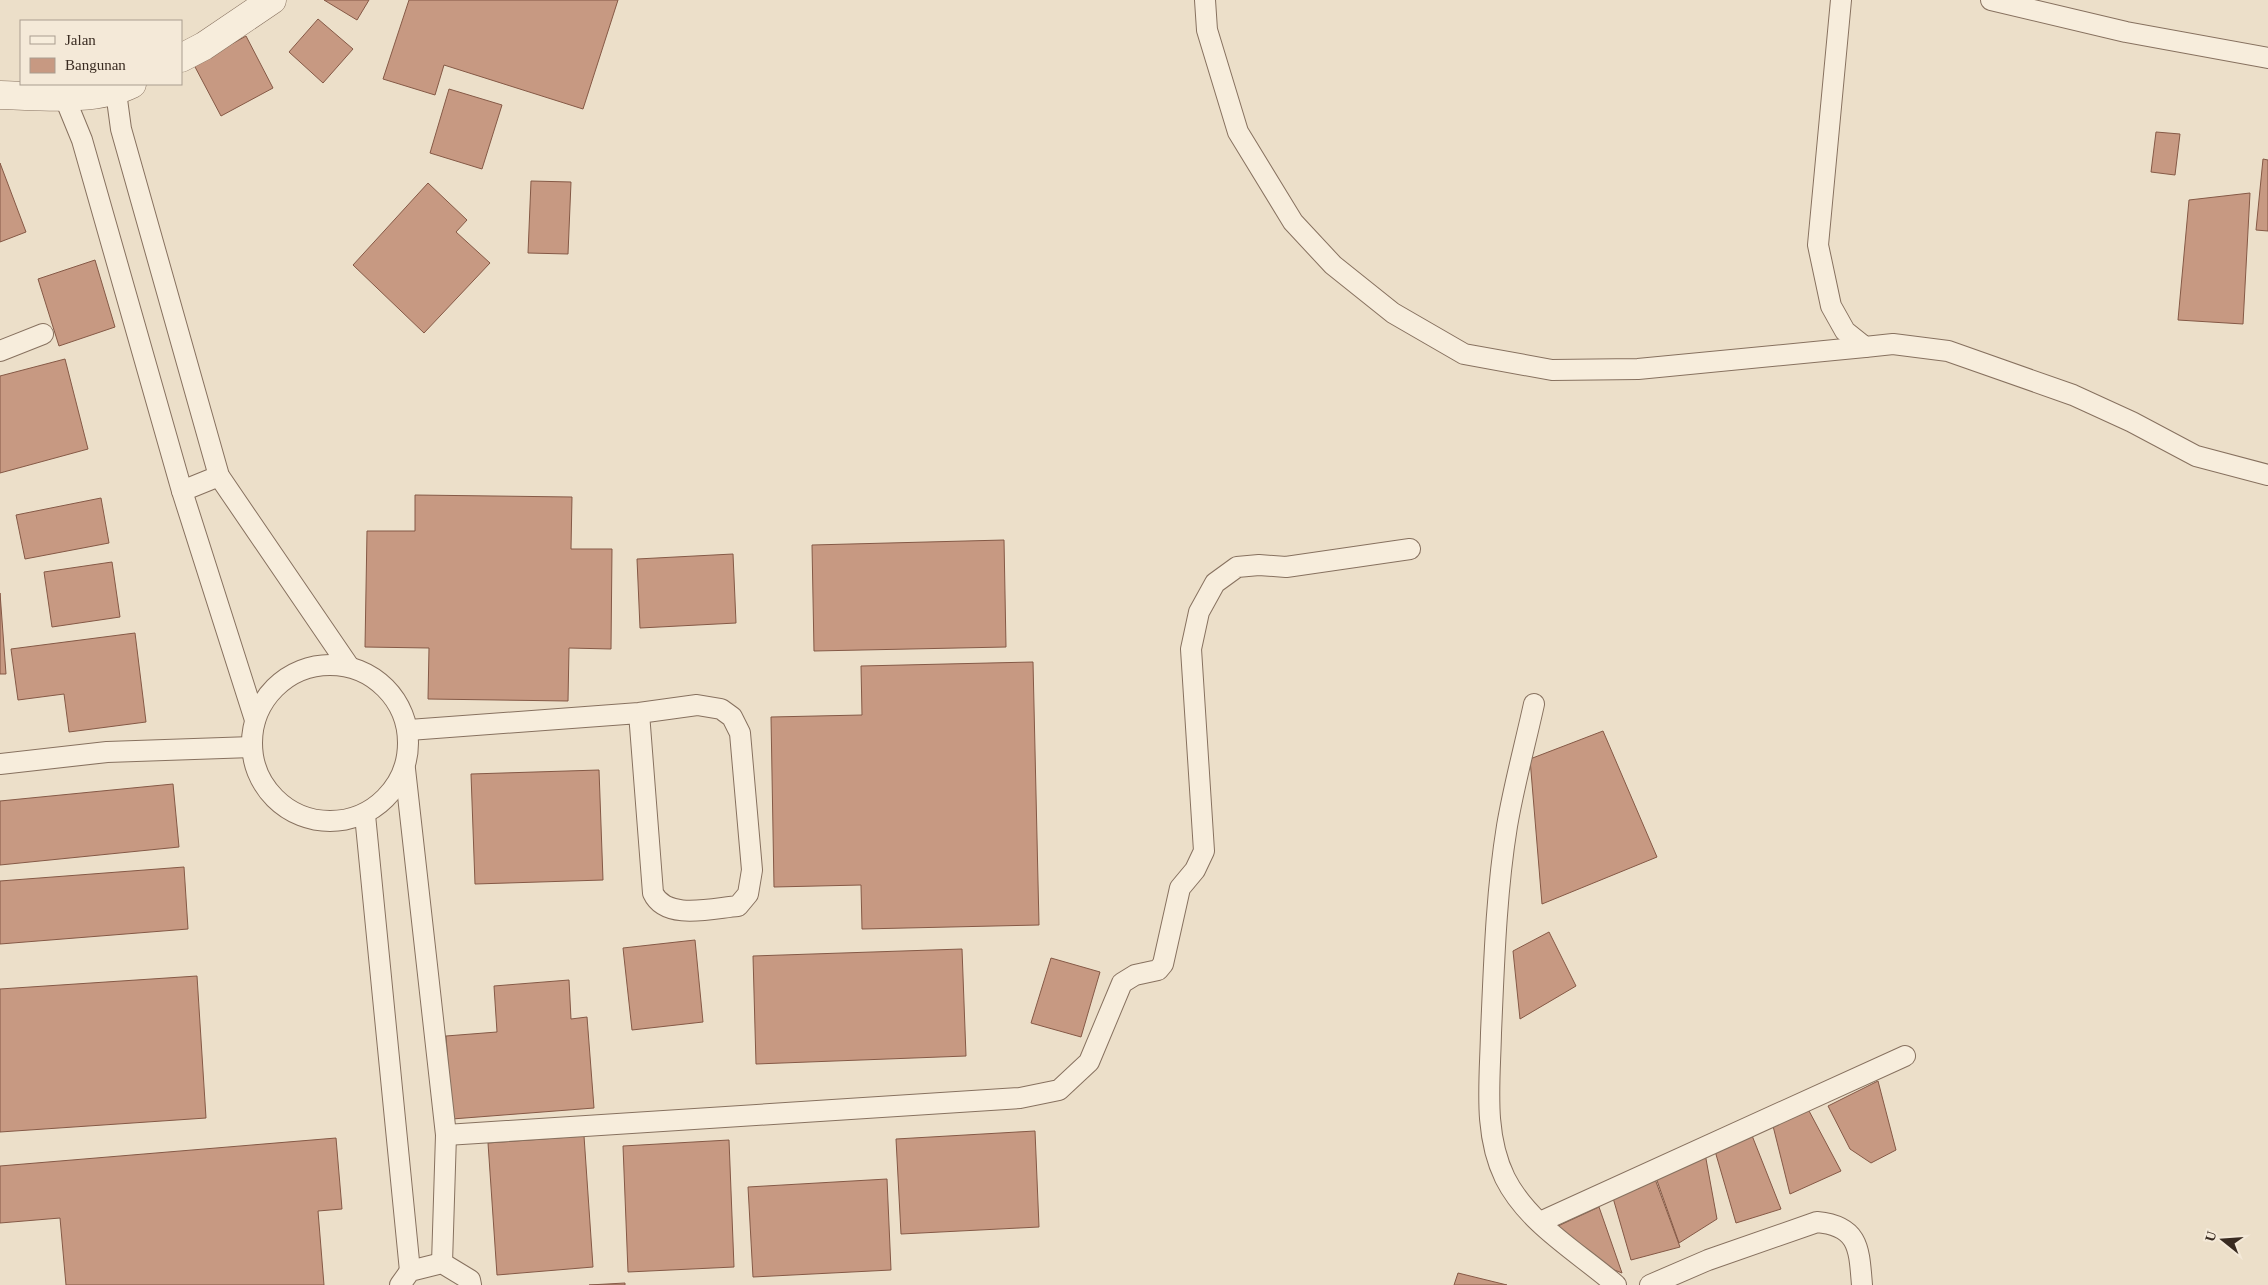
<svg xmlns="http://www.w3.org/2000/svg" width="2268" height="1285" font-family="Georgia,serif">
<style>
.building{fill:#c79982;stroke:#855946}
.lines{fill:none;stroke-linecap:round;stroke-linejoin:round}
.service-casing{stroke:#87715f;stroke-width:22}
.tertiary-casing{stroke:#87715f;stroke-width:29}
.service{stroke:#f7eddc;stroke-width:20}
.tertiary{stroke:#f7eddc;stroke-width:28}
</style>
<rect width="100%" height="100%" fill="#ecdfc9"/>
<!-- building -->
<g class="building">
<path d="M324,0H369L357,20Z"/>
<path d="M409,0H618L583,109L444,65L435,95L383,79Z"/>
<path d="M318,19L353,49L323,83L289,52Z"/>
<path d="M246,36L273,88L221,116L194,65Z"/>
<path d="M449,89L502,105L482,169L430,153Z"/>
<path d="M2156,132L2180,134L2175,175L2151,172Z"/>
<path d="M2263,159L2268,160V231L2256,230Z"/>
<path d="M0,163L26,232L0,242Z"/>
<path d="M531,181L571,182L568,254L528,253Z"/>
<path d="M428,183L467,220L456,232L490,263L424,333L353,265Z"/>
<path d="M2250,193L2243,324L2178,320L2189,200Z"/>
<path d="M95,260L115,327L59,346L38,279Z"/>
<path d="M65,359L88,449L0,473V376Z"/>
<path d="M415,495L572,497L571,549H612L611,649L569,648L568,701L428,699L429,648L365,647L367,531H415Z"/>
<path d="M101,498L109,543L25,559L16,515Z"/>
<path d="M1004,540L1006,647L814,651L812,545Z"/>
<path d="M733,554L736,623L640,628L637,559Z"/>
<path d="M112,562L120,617L52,627L44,572Z"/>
<path d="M0,593L6,674H0Z"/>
<path d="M135,633L146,722L69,732L64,694L18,700L11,649Z"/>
<path d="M1033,662L1039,925L862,929L861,885L774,887L771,717L862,715L861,666Z"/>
<path d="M1603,731L1657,857L1542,904L1530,759Z"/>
<path d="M599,770L603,880L475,884L471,774Z"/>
<path d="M173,784L179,847L0,865V801Z"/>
<path d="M184,867L188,929L0,944V881Z"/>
<path d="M1549,932L1576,986L1520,1019L1513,951Z"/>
<path d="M695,940L703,1022L632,1030L623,948Z"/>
<path d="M962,949L966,1056L756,1064L753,956Z"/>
<path d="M1051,958L1100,972L1081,1037L1031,1023Z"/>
<path d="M197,976L206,1118L0,1132V989Z"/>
<path d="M569,980L571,1019L587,1017L594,1108L452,1119L446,1036L497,1032L494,986Z"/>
<path d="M1878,1081L1896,1150L1871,1163L1850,1149L1828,1106Z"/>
<path d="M1808,1109L1841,1171L1790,1194L1773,1126Z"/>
<path d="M1035,1131L1039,1227L901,1234L896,1139Z"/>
<path d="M1751,1133L1781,1209L1736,1223L1715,1151Z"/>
<path d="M584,1136L593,1267L497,1275L488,1143Z"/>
<path d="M336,1138L342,1209L318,1211L324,1285H66L60,1218L0,1223V1166Z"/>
<path d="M729,1140L734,1267L628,1272L623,1146Z"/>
<path d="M1704,1148L1717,1219L1679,1243L1654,1172Z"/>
<path d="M887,1179L891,1270L753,1277L748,1187Z"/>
<path d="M1655,1179L1680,1247L1631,1260L1611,1191Z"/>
<path d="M1599,1207L1622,1273L1589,1260L1558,1226Z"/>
<path d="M1458,1273L1507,1285H1454Z"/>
<path d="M625,1283V1285H589Z"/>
</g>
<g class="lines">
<defs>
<g id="service">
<path d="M1205,0L1207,30L1238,132L1293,222L1333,265L1393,313L1464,354L1552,370L1638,369L1865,347"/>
<path d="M1841,0L1818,245L1831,306L1845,331L1865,347L1893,344L1948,351L2073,395L2132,422L2196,456L2268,475"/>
<path d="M1991,0L2126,32L2268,58"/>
<path d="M116,92L121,129L219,476L348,665"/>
<path d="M64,96L82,140L182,491L255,720"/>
<path d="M0,351L43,334"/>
<path d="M182,491L219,476"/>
<circle cx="330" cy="743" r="78"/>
<path d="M1534,704C1525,745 1514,785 1507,826C1496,894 1494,964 1491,1033C1490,1082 1483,1133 1505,1178C1528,1224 1578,1252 1616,1285"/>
<path d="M409,730L639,713L697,705L721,709L732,717L740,733L752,870L748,894L738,906C713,908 666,921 653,893L639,713"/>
<path d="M0,764L107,752L252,747"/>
<path d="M405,769L446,1135L442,1263"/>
<path d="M365,815L410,1271"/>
<path d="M446,1135L1020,1098L1059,1090L1089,1062L1122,983L1135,975L1158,970L1163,964L1180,888L1195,870L1204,851L1191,649L1199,612L1215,583L1237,567L1259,565L1286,567L1410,549"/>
<path d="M1540,1222L1905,1056"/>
<path d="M400,1285L410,1271L442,1263L470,1280L471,1285"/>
<path d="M1650,1285L1708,1260L1817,1222C1860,1226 1859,1250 1862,1285"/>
</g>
<g id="tertiary">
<path d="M181,58L204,46L272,0"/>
<path d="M0,95C40,96 96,102 132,84"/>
</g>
</defs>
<!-- service casing -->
<use href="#service" class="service-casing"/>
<!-- tertiary casing -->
<use href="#tertiary" class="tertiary-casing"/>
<!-- service -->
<use href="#service" class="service"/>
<!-- tertiary -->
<use href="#tertiary" class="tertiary"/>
</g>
<!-- legend -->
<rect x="20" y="20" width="162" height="65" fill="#f4e9d8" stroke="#a99d8f"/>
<rect x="30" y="36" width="25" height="8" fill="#f7eddc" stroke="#a99d8f"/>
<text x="65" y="45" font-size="15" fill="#392b21">Jalan</text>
<rect x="30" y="58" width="25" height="15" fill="#c79982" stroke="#a99d8f"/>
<text x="65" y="70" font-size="15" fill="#392b21">Bangunan</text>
<!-- north arrow -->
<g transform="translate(2223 1240) rotate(287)" stroke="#f4e9d8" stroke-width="4" paint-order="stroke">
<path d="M0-4L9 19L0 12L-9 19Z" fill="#392b21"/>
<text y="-8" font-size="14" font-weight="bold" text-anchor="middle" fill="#392b21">U</text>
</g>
</svg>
